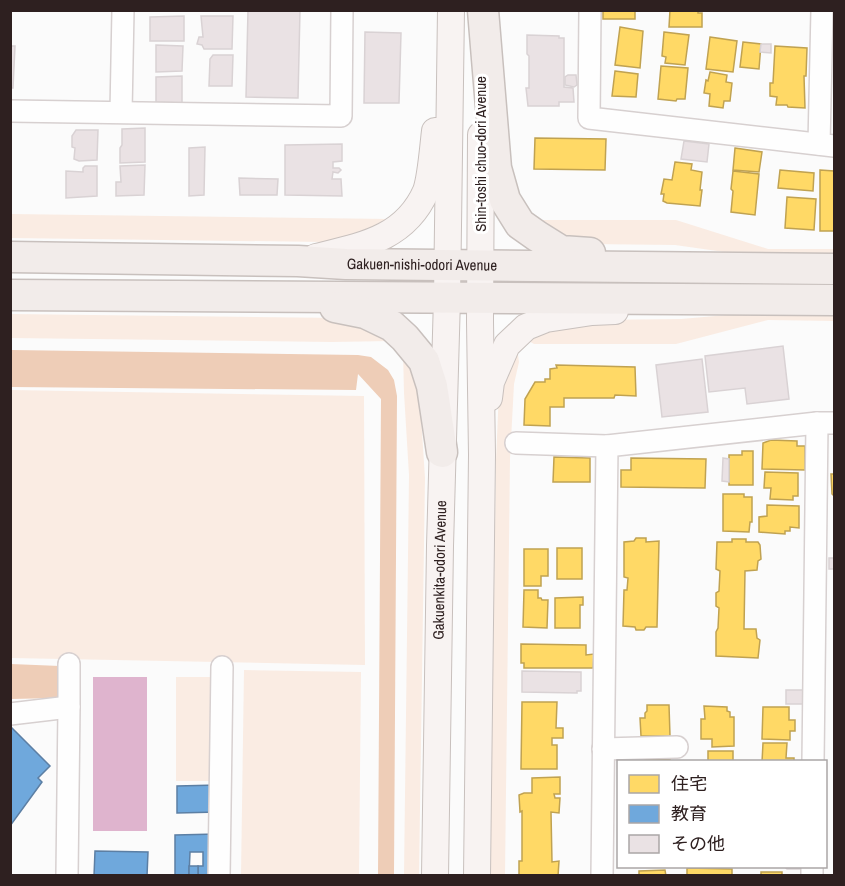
<svg xmlns="http://www.w3.org/2000/svg" width="845" height="886" font-family="'Archivo Narrow','Noto Sans JP',sans-serif">
<style>
.green{fill:#faece3}
.forest{fill:#eecdb7}
.water{fill:#dfb4ce}
.homes{fill:#ffd966;stroke:#c0a251;stroke-width:1.5}
.schools{fill:#6fa8dc;stroke:#5c7fa4;stroke-width:1.5}
.building{fill:#eae2e4;stroke:#d9d2d4;stroke-width:1.5}
.lines{fill:none;stroke-linecap:round;stroke-linejoin:round}
.minor-casing{stroke:#d7d0d0;stroke-width:24}
.major-casing{stroke:#c8c0bd;stroke-width:28}
.highway-casing{stroke:#c8c0bd;stroke-width:33}
.minor{stroke:#fefefe;stroke-width:21}
.major{stroke:#f8f3f2;stroke-width:26}
.highway{stroke:#f2ecea;stroke-width:30}
.labels{text-anchor:middle;stroke-width:6;stroke-linejoin:round;paint-order:stroke}
.street-label{font-size:15px;fill:#2e2020;stroke:#fff}
</style>
<rect width="100%" height="100%" fill="#fbfbfb"/>
<!-- green -->
<g class="green">
<path d="M11,214L390,219L353,238L324,242L11,238Z"/>
<path d="M531,220H676L768,249H834V258H767L675,245L587,244L569,240Z"/>
<path d="M772,311L834,312V321L768,320L676,344H534L527,340L533,334L591,320L681,319Z"/>
<path d="M11,314L344,318L391,341L332,342L11,338Z"/>
<path d="M517,348L519,362L514,384L510,459L505,875L490,876L496,460L499,390Z"/>
<path d="M403,351L418,371L425,478L419,876L404,875L409,475L404,393Z"/>
<path d="M11,390L364,396L365,665L11,658Z"/>
<path d="M244,670L361,672L359,875H241Z"/>
<path d="M176,677H217L216,781H176Z"/>
</g>
<!-- forest -->
<g class="forest">
<path d="M11,350L358,355L371,357L388,370L394,380L397,396L394,875H378L381,399L358,374L356,390L11,387Z"/>
<path d="M11,664L60,666L58,698L11,699Z"/>
</g>
<!-- water -->
<rect class="water" x="93" y="677" width="54" height="154"/>
<!-- homes -->
<g class="homes">
<rect x="603" y="10" width="32" height="9"/>
<path d="M670,10H698V13H702V27H669Z"/>
<path d="M620,27L643,31L640,68L615,65Z"/>
<path d="M664,32L689,35L685,65L665,63L666,57L662,56Z"/>
<path d="M710,37L737,41L733,72L706,69Z"/>
<path d="M743,42L761,44L759,69L740,67Z"/>
<path d="M775,46L807,48L806,76H804L805,108L788,107L787,105H776L777,97L770,96V83H773Z"/>
<path d="M661,66L688,68L685,99H677L676,101L658,99Z"/>
<path d="M615,71L638,74L636,97L612,96Z"/>
<path d="M710,72L727,75L726,82L732,83L730,101H724L723,108L709,106L710,94L704,93L706,80L708,81Z"/>
<path d="M535,138L606,139L605,170L534,169Z"/>
<path d="M735,148L762,152L759,172L733,170Z"/>
<path d="M675,162L692,164L691,170L702,172L700,190H702L700,206L667,203L663,201L664,194H661L664,179L672,180Z"/>
<path d="M780,170L814,173L813,191L778,188Z"/>
<path d="M820,170L834,171V231H820Z"/>
<path d="M733,171L759,174L755,215L731,212L733,191L731,189Z"/>
<path d="M787,197L816,199L814,230L785,228Z"/>
<path d="M556,365L635,367L636,396L615,395L614,398H564V407H550V426L524,425L525,399L535,382H545V379H550V369L557,368Z"/>
<path d="M771,440L797,441V446H805V470L762,469L763,443Z"/>
<path d="M742,451H753V485H729V455H742Z"/>
<path d="M554,457L590,458V482H553Z"/>
<path d="M631,458L706,459L705,488L621,487V470H631Z"/>
<path d="M765,472L798,473V496H793V500L770,499L771,488H764Z"/>
<path d="M831,474H834V496L832,494Z"/>
<path d="M723,494H744V497H752V522H750L749,532L723,531Z"/>
<path d="M767,505L799,506V528L790,527V531H785V534L759,532V517L767,516Z"/>
<path d="M636,538H646V542L659,541L657,627H646L644,630H636L635,627L623,626L624,590H627L628,578L624,577V542L634,541Z"/>
<path d="M732,539H746V542H758L760,545L761,559L758,561L757,570L745,571L744,629H756L757,638L760,640L758,658L716,656V632L718,628L719,608L716,606V593L719,591L720,571L716,569L717,542H732Z"/>
<rect x="557" y="548" width="25" height="31"/>
<path d="M524,549H548V576H541V586H524Z"/>
<path d="M524,590H538V598H541L542,600H548L547,628L523,627Z"/>
<path d="M583,597V605H580V628H555V598Z"/>
<path d="M521,644L586,645V655L594,654L593,668H524V663H521Z"/>
<path d="M522,702H557L556,728H563V738H552V745H557V769H521Z"/>
<path d="M647,705H669L670,736H641L640,718H645V713L647,711Z"/>
<path d="M704,706L727,707V711L730,712V717H734V746L712,747V739H701V719H705Z"/>
<path d="M763,707H789V720H795V731H790V740L762,739Z"/>
<path d="M763,743H787L786,758H794V762H762Z"/>
<rect x="708" y="751" width="25" height="11"/>
<path d="M645,759L670,760V762H645Z"/>
<path d="M560,777V794H554L555,798H560L559,813L551,812L552,862L559,861L558,876H519V861H522V811L520,812L519,795L524,793H532V778Z"/>
<path d="M687,868L732,869V876H687Z"/>
<path d="M665,870L666,876H639V871Z"/>
<rect x="761" y="872" width="21" height="4"/>
</g>
<!-- schools -->
<g class="schools">
<path d="M10,726L50,766L38,778L42,782L10,826Z"/>
<path d="M218,785V812L177,813V786Z"/>
<path d="M217,834V876H198V866H203V852H190L189,876H175V835Z"/>
<path d="M95,851L148,852L147,876H94Z"/>
<rect x="189" y="866" width="9" height="10"/>
</g>
<!-- building -->
<g class="building">
<path d="M248,10H300L298,98L246,97Z"/>
<path d="M184,16V41H150V17Z"/>
<path d="M201,16H233L232,49H204L202,45L197,44L199,37H203Z"/>
<path d="M365,32L401,33L399,103H364Z"/>
<path d="M527,35L559,36V38H564V87L573,88L574,102H559V106H528L526,88H529V56L527,54Z"/>
<path d="M761,44H771V53L760,52Z"/>
<path d="M156,45L183,46L182,71L156,72Z"/>
<path d="M10,46H15L13,88H10Z"/>
<path d="M213,55H233L232,86H209L210,59Z"/>
<path d="M568,75H576L577,85L574,87L565,85V77Z"/>
<path d="M182,76V103L156,102V77Z"/>
<path d="M145,128V162L120,163V148L122,145V129Z"/>
<path d="M76,130H98L97,160L79,161L74,159L75,148L72,147V136Z"/>
<path d="M684,141L709,144L707,162L681,159Z"/>
<path d="M342,144V161L333,162V168H339L341,170L338,173L333,172L332,179H341L342,196L285,195V145Z"/>
<path d="M205,147L204,195L189,196V148Z"/>
<path d="M145,165L144,195L116,196V182H121L120,166Z"/>
<path d="M85,166H97V196L66,198V171L83,172V168Z"/>
<path d="M239,178L278,179L277,195H240Z"/>
<path d="M783,346L789,399L747,404L745,388L709,392L705,356Z"/>
<path d="M702,359L708,412L662,417L656,365Z"/>
<path d="M723,458L729,459V482L722,481Z"/>
<rect x="829" y="558" width="5" height="11"/>
<path d="M522,671L581,672V691H577V693L522,692Z"/>
<rect x="786" y="690" width="17" height="14"/>
<path d="M784,866H801V869H787Z"/>
</g>
<g class="lines">
<defs>
<g id="minor">
<path d="M590,10L589,118L834,146"/>
<path d="M10,111L341,116L342,10"/>
<path d="M121,112L123,10"/>
<path d="M819,144L822,10"/>
<path d="M516,443L607,446"/>
<path d="M10,714L69,707"/>
<path d="M603,749L677,747"/>
<path d="M813,762L817,423"/>
<path d="M67,876L69,707V664"/>
<path d="M219,876L222,667"/>
<path d="M602,876L607,446L817,423H834"/>
<path d="M812,876V866"/>
</g>
<g id="major">
<path d="M316,257C361,246 405,239 426,191C431,177 433,147 435,131"/>
<path d="M489,398L491,382L507,345L526,327L546,319L592,312L615,311"/>
<path id="s1" d="M435,876L440,546L447,298L451,10"/>
<path d="M477,876L482,455L480,322L481,135"/>
</g>
<g id="highway">
<path d="M483,10L496,168L505,200L520,224L537,236L561,251L590,253"/>
<path id="s2" d="M10,257L298,261L346,264L834,269"/>
<path d="M10,295L834,300"/>
<path d="M335,307L365,313L392,326L405,338L424,361L432,386L442,452"/>
</g>
</defs>
<!-- minor casing -->
<use href="#minor" class="minor-casing"/>
<!-- major casing -->
<use href="#major" class="major-casing"/>
<!-- highway casing -->
<use href="#highway" class="highway-casing"/>
<!-- minor -->
<use href="#minor" class="minor"/>
<!-- major -->
<use href="#major" class="major"/>
<!-- highway -->
<use href="#highway" class="highway"/>
</g>
<g class="labels">
<!-- street labels -->
<g class="street-label">
<text transform="translate(481 154) rotate(-90)" y="5">Shin-toshi chuo-dori Avenue</text>
<text dy="5" stroke="none"><textPath href="#s2" startOffset="412">Gakuen-nishi-odori Avenue</textPath></text>
<text dy="5" stroke="none"><textPath href="#s1" startOffset="306">Gakuenkita-odori Avenue</textPath></text>
</g>
</g>
<!-- border -->
<rect width="845" height="886" fill="none" stroke="#2e2020" stroke-width="24"/>
<!-- legend -->
<rect x="617" y="760" width="210" height="108" fill="#ffffff" stroke="#aba6a6" stroke-width="1.5"/>
<rect x="629" y="775" width="30" height="18" fill="#ffd966" stroke="#aba6a6" stroke-width="1.5"/>
<text x="671" y="790" font-size="18" fill="#2e2020">住宅</text>
<rect x="629" y="805" width="30" height="18" fill="#6fa8dc" stroke="#aba6a6" stroke-width="1.5"/>
<text x="671" y="820" font-size="18" fill="#2e2020">教育</text>
<rect x="629" y="835" width="30" height="18" fill="#eae2e4" stroke="#aba6a6" stroke-width="1.5"/>
<text x="671" y="850" font-size="18" fill="#2e2020">その他</text>
</svg>
